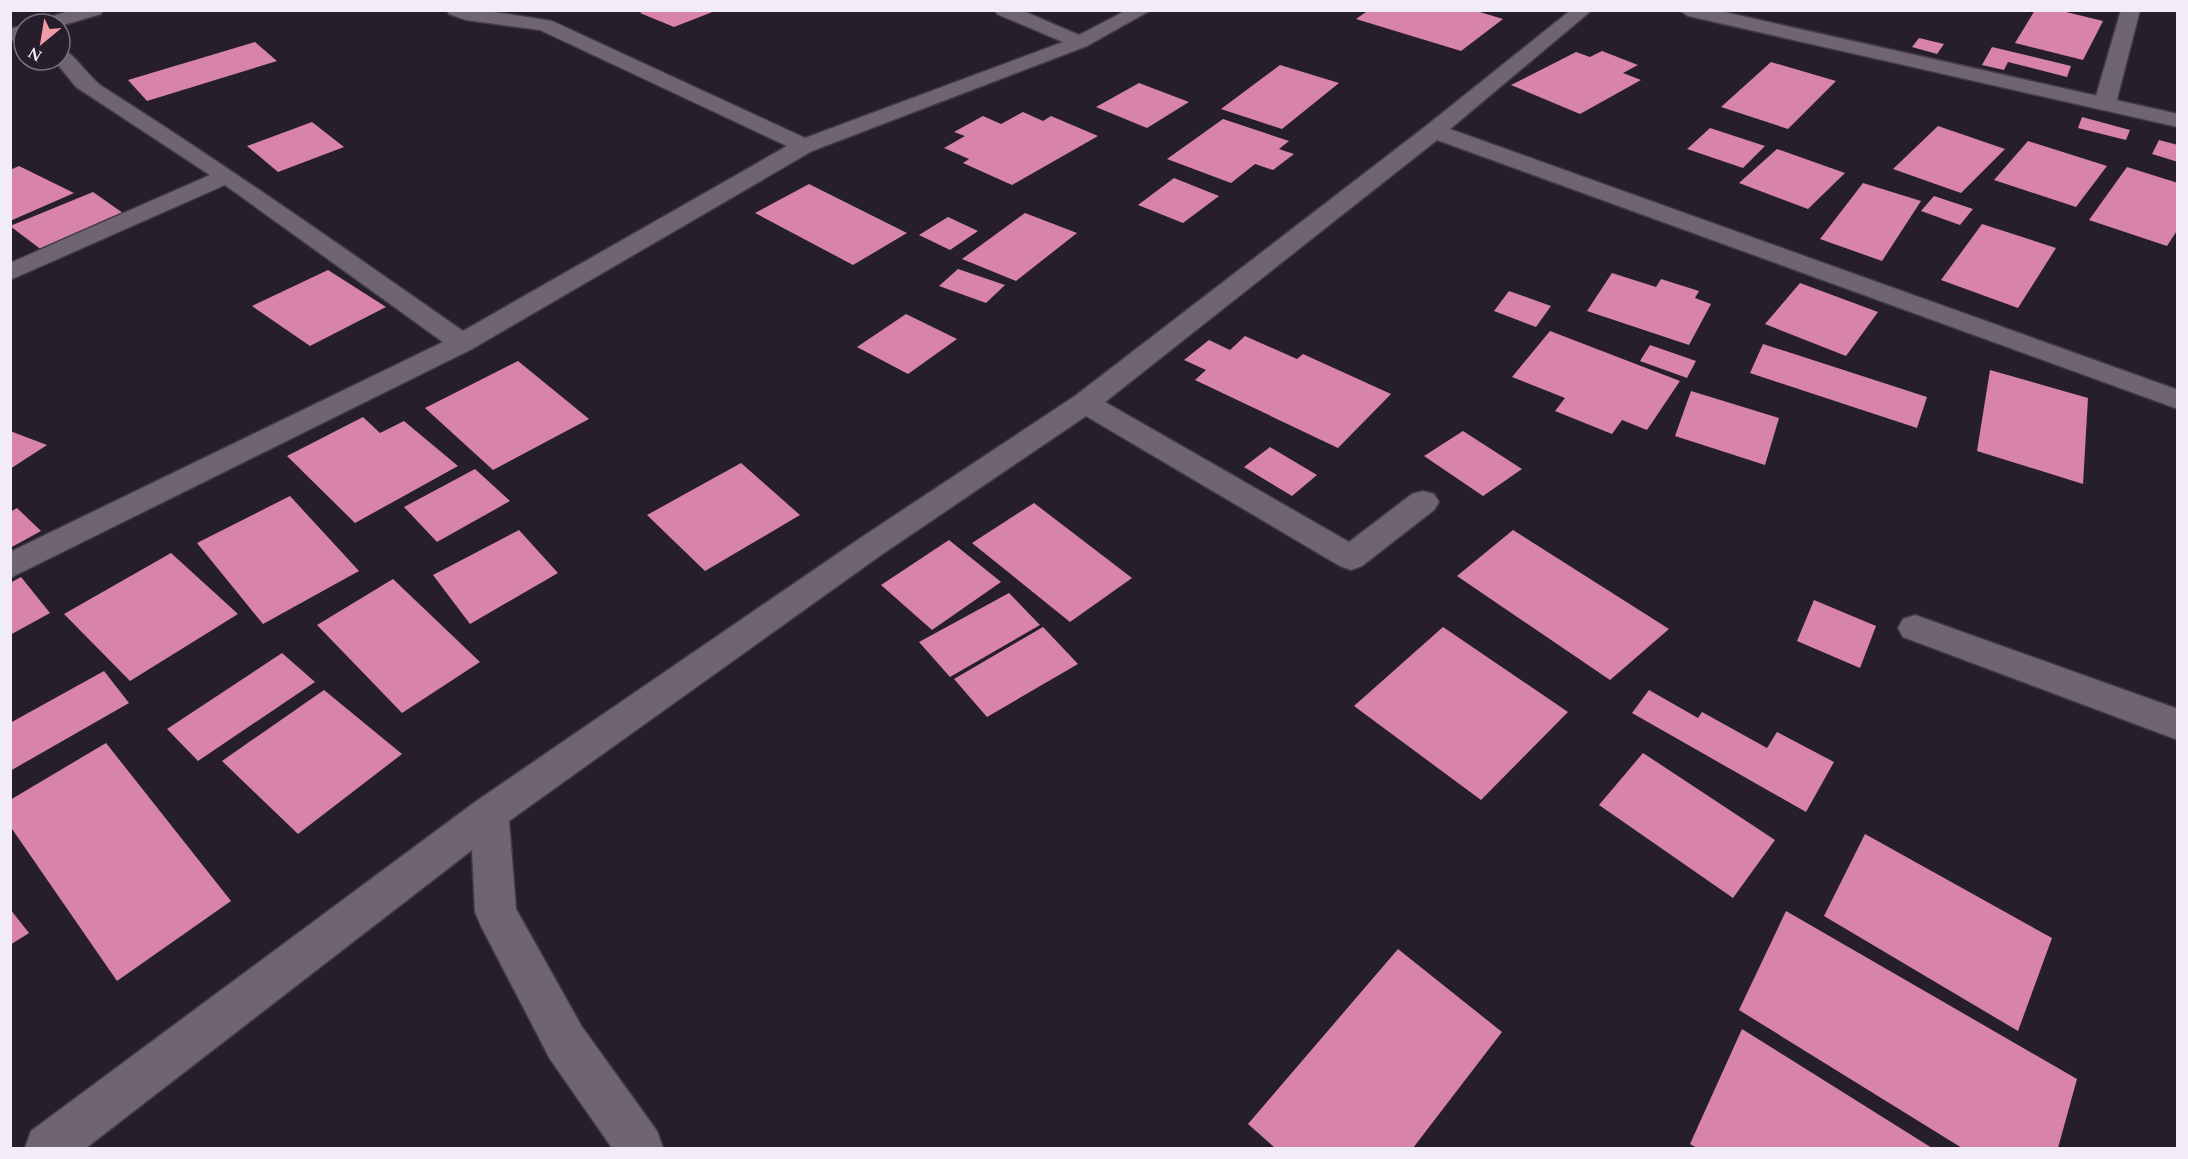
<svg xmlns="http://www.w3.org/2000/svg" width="2188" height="1159" font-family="Spectral,serif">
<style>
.building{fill:#d884aa}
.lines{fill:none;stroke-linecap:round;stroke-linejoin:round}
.minor-casing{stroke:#423a46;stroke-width:3}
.tertiary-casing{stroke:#423a46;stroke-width:3}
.minor{fill:#6f6474;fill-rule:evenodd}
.tertiary{fill:#6f6474;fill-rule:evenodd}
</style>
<rect width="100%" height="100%" fill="#271e2b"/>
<!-- building -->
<g class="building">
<path d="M645,10H715V11L674,27L640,13Z"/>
<path d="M1369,10H1473L1503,19L1461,51L1356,19Z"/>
<path d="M2035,10H2058L2103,21L2083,60L2015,43Z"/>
<path d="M1919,38L1944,44L1937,54L1912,47Z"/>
<path d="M255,42L277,61L147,101L128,80Z"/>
<path d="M1992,47L2071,66L2067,77L2008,62L2004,70L1982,65Z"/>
<path d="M1602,51L1638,65L1623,73L1641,80L1580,114L1511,85L1576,52L1590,57Z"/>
<path d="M1771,62L1836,81L1788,129L1721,107Z"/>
<path d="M1280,65L1339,83L1282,129L1221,109Z"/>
<path d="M1139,83L1189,102L1147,128L1096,107Z"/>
<path d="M1023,112L1043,121L1051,116L1098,136L1012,185L963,163L969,159L944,148L965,136L954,132L983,116L1001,124Z"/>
<path d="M2082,117L2130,130L2126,140L2078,128Z"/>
<path d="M1223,119L1289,141L1279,149L1294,154L1273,170L1255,164L1231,183L1167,159Z"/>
<path d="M312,122L344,147L278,172L247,146Z"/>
<path d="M1938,126L2005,149L1961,193L1893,169Z"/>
<path d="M1710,128L1765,146L1743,168L1687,149Z"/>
<path d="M2159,140L2178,145V162L2152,154Z"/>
<path d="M2028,141L2107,166L2076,207L1994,180Z"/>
<path d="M1777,149L1845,173L1808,209L1739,183Z"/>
<path d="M19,166L74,193L10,221V170Z"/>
<path d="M2127,167L2178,183V229L2167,246L2089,220Z"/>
<path d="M1174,178L1219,196L1183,223L1138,205Z"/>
<path d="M1863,183L1921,201L1882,261L1820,239Z"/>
<path d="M809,184L907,233L853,265L755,213Z"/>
<path d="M93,192L130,218L47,254L10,226Z"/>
<path d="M1934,196L1973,209L1960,225L1921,211Z"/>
<path d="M1025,213L1077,233L1016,281L962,259Z"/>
<path d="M948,217L978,231L950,250L919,235Z"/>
<path d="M1982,224L2056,248L2018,308L1941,280Z"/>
<path d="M958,269L1005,285L986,303L939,286Z"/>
<path d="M328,270L386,307L310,346L252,306Z"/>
<path d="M1612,273L1656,287L1661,279L1699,291L1695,298L1711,304L1689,345L1587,311Z"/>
<path d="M1800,283L1878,312L1846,356L1765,324Z"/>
<path d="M1509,291L1551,306L1536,327L1494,311Z"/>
<path d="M906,314L957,339L908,374L857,347Z"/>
<path d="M1550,331L1680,381L1647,430L1622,420L1612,434L1555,411L1565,398L1512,377Z"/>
<path d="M1245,336L1297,359L1303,354L1391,394L1338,448L1195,380L1206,370L1184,360L1209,340L1230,350Z"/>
<path d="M1763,344L1927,397L1917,428L1750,373Z"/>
<path d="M1650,345L1696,361L1687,378L1640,361Z"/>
<path d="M518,361L589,419L493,470L425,408Z"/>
<path d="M1990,370L2088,398L2083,484L1977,451Z"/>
<path d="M1691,391L1779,418L1765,465L1675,436Z"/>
<path d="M363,417L380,433L404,421L458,466L355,523L287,456Z"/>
<path d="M10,431L47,445L10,469Z"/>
<path d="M1463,431L1522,469L1483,496L1424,456Z"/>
<path d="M1270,447L1317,475L1292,496L1244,467Z"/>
<path d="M741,463L800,515L705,571L647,515Z"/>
<path d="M475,469L510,501L437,542L404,507Z"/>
<path d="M290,496L359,571L263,624L197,543Z"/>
<path d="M1034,503L1132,578L1070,622L972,543Z"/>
<path d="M17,508L41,531L10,548V512Z"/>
<path d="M519,530L558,573L470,624L433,575Z"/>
<path d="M1513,530L1669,629L1610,680L1457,576Z"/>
<path d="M949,540L1001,582L932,630L881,585Z"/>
<path d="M171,553L238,614L130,681L64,614Z"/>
<path d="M21,577L50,613L10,635V583Z"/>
<path d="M393,579L480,662L402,713L317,625Z"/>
<path d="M1009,593L1040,625L950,677L919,642Z"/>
<path d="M1814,600L1876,626L1860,668L1797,641Z"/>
<path d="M1043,627L1078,664L987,717L954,679Z"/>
<path d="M1443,627L1568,712L1481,800L1354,706Z"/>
<path d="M282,653L315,682L198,761L167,729Z"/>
<path d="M104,671L129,703L10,771V723Z"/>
<path d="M324,690L402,754L298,834L222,761Z"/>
<path d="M1649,690L1698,718L1702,712L1767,748L1777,732L1834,762L1806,812L1632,713Z"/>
<path d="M106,743L231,901L117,981L10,826V800Z"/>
<path d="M1643,753L1775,840L1733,898L1599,805Z"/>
<path d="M1865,834L2052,938L2018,1031L1824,916Z"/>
<path d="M10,909L29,933L10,945Z"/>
<path d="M1786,911L2077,1079L2058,1148H1962L1739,1010Z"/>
<path d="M1398,949L1502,1032L1413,1148H1275L1248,1124Z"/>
<path d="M1742,1029L1932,1148H1697L1690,1144Z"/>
</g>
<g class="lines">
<defs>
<g id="minor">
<path d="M72,10H103L101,14L60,26V24H38L41,20Z"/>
<path d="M447,10H482L552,21L805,138L1063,42L997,14L995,10H1021L1079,35L1127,10H1151L1087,46L812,151L472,349L10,578V552L443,342L225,185L10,280V263L210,175L76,87L54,60H60V48C74,52 88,77 103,87C226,165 344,248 463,331L787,146L540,30L466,20L449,14Z"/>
<path d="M1571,10H1592L1450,129L2178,390V409L1437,140L1105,402L1349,542L1412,494L1423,491L1434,494L1439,502L1434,510L1362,566L1351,570L1340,566L1086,416L881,555L509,821L516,909L582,1027L657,1131L663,1148H612L550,1059L481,926L475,912L472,850L86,1148H25L31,1131L475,802L859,539L1075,396L1426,126Z"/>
<path d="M2121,10H2140L2116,103L2112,107H2098L2094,103Z"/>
<path d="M24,25V37L10,41V29Z"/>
<path d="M1915,615L2178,709V740L1903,637L1898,628L1903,619Z"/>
</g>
<path id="tertiary" d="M1679,10H1715L2178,114V127L1688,16Z"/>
</defs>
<!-- minor casing -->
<use href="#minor" class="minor-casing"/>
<!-- tertiary casing -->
<use href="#tertiary" class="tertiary-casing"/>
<!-- minor -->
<use href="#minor" class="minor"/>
<!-- tertiary -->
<use href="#tertiary" class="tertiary"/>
</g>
<!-- border -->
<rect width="2188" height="1159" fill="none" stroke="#f1ecf5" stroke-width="24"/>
<!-- north arrow -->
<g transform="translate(42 42) rotate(210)"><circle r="28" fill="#271e2b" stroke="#78707c" stroke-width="1.5"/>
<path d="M0-4.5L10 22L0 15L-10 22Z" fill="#f39aa7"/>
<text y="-9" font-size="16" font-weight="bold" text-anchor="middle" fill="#f1ecf5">N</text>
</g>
</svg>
